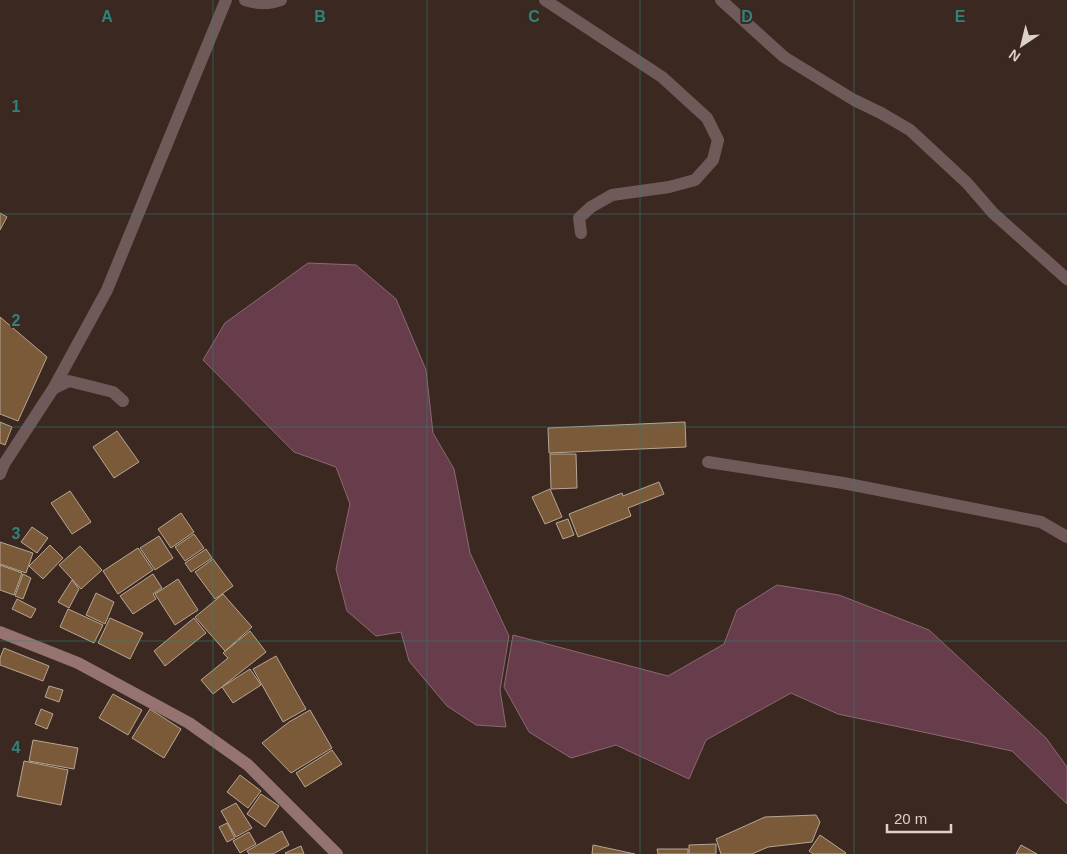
<svg xmlns="http://www.w3.org/2000/svg" width="1067" height="854" font-family="Arial,sans-serif">
<style>
.water{fill:#673c4b;stroke:#8b6972}
.building{fill:#7a5a38;stroke:#b7a694}
.lines{fill:none;stroke-linecap:round;stroke-linejoin:round}
.service{stroke:#705a59;stroke-width:12}
.minor{stroke:#705a59;stroke-width:12}
.tertiary{stroke:#705a59;stroke-width:12}
.secondary{stroke:#957371;stroke-width:12}
.grid{fill:none;stroke:#2e847c;stroke-width:1;stroke-opacity:0.55}
.grid-label{font-size:16px;text-anchor:middle;font-weight:bold;fill:#2e847c;stroke:#3b2820;stroke-width:4;stroke-linejoin:round;paint-order:stroke}
</style>
<rect width="100%" height="100%" fill="#3b2820"/>
<!-- water -->
<g class="water">
<path d="M308,263L356,265L396,299L426,370L433,433L454,469L470,553L509,636L500,690L506,727L476,725L447,706L409,661L401,632L376,636L347,611L336,569L350,504L336,467L294,452L203,360L225,323Z"/>
<path d="M777,585L839,595L929,630L1046,738L1067,767V804L1012,751L838,714L791,693L706,740L689,779L616,745L571,758L529,732L504,687L513,635L668,676L724,644L737,610Z"/>
</g>
<!-- building -->
<g class="building">
<path d="M0,213L7,217L0,230Z"/>
<path d="M0,317L47,357L18,421L0,414Z"/>
<path d="M0,422L12,427L5,445L0,443Z"/>
<path d="M685,422L686,447L549,453L548,428Z"/>
<path d="M117,431L139,462L114,478L93,447Z"/>
<path d="M550,454H576L577,488L551,489Z"/>
<path d="M659,482L664,494L628,508L631,516L578,537L569,514L622,493L623,496Z"/>
<path d="M550,489L562,517L545,524L532,497Z"/>
<path d="M70,491L91,522L72,534L51,503Z"/>
<path d="M181,513L194,532L171,548L158,529Z"/>
<path d="M568,519L574,535L563,539L556,523Z"/>
<path d="M32,527L48,538L37,553L21,542Z"/>
<path d="M194,534L204,548L185,561L175,547Z"/>
<path d="M159,536L173,558L155,570L140,548Z"/>
<path d="M0,542L33,553L26,573L0,564Z"/>
<path d="M50,545L63,558L43,579L29,566Z"/>
<path d="M80,546L102,570L81,589L59,565Z"/>
<path d="M138,548L153,570L118,594L103,571Z"/>
<path d="M206,549L212,558L191,572L185,563Z"/>
<path d="M213,559L233,586L215,599L195,572Z"/>
<path d="M0,565L22,573L14,595L0,590Z"/>
<path d="M23,574L31,578L23,599L15,596Z"/>
<path d="M153,574L162,588L153,594L156,599L133,614L120,596Z"/>
<path d="M178,579L198,610L175,625L155,594Z"/>
<path d="M72,580L79,589L69,608L58,602Z"/>
<path d="M96,593L114,602L105,624L86,615Z"/>
<path d="M223,594L252,627L225,651L195,617Z"/>
<path d="M17,599L36,609L31,618L12,609Z"/>
<path d="M68,609L103,625L94,643L60,627Z"/>
<path d="M110,618L143,633L130,659L98,643Z"/>
<path d="M194,618L206,633L165,666L154,651Z"/>
<path d="M250,631L266,652L213,694L201,680L228,658L223,653Z"/>
<path d="M4,648L49,666L43,681L0,665V658Z"/>
<path d="M276,656L306,709L283,722L253,669Z"/>
<path d="M250,669L261,685L233,703L222,687Z"/>
<path d="M49,686L63,690L59,702L45,697Z"/>
<path d="M113,694L142,710L128,735L99,718Z"/>
<path d="M41,709L53,714L47,729L35,724Z"/>
<path d="M150,709L181,729L164,758L132,738Z"/>
<path d="M310,710L332,748L291,773L262,743L289,722Z"/>
<path d="M33,740L78,748L74,769L29,761Z"/>
<path d="M332,750L342,764L305,787L296,773Z"/>
<path d="M24,761L68,770L61,805L17,796Z"/>
<path d="M240,775L261,791L248,808L227,792Z"/>
<path d="M261,794L279,806L265,827L247,814Z"/>
<path d="M236,803L252,828L236,837L221,811Z"/>
<path d="M816,815L820,822L812,842L768,847L752,854H721L716,839L765,817Z"/>
<path d="M227,823L235,838L227,842L219,827Z"/>
<path d="M282,831L289,845L273,854H249L247,851Z"/>
<path d="M249,832L256,844L240,853L233,841Z"/>
<path d="M820,835L846,853L845,854H813L809,851Z"/>
<path d="M716,844V854H689V845Z"/>
<path d="M593,845L635,854H592Z"/>
<path d="M1021,845L1037,854H1016Z"/>
<path d="M301,846L304,854H286L285,853Z"/>
<path d="M657,849H688V854H658Z"/>
</g>
<g class="lines">
<!-- service -->
<path class="service" d="M545,0L662,77L707,118L718,140L713,160L695,180L669,187L612,195L591,207L579,218L581,233"/>
<!-- minor -->
<g class="minor">
<path d="M721,0L784,57L854,100L881,113L910,130L967,183L993,213L1067,279"/>
<path d="M53,389L69,381L113,392L123,401"/>
<path d="M708,462L843,483L1041,522L1067,537"/>
</g>
<!-- tertiary -->
<g class="tertiary">
<path d="M245,0C257,4 268,5 281,0"/>
<path d="M0,474L4,464L53,389L107,290L226,0"/>
</g>
<!-- secondary -->
<path class="secondary" d="M0,632L78,663L189,723L248,765L337,854"/>
</g>
<!-- grid -->
<path class="grid" d="M213,0V854M427,0V854M640,0V854M854,0V854M0,214H1067M0,427H1067M0,641H1067"/>
<g class="grid-label">
<text x="107" y="22">A</text>
<text x="320" y="22">B</text>
<text x="534" y="22">C</text>
<text x="747" y="22">D</text>
<text x="960" y="22">E</text>
<text x="16" y="112">1</text>
<text x="16" y="326">2</text>
<text x="16" y="539">3</text>
<text x="16" y="753">4</text>
</g>
<!-- north arrow -->
<g transform="translate(1022 45) rotate(215)" stroke="#3b2820" stroke-width="4" paint-order="stroke">
<path d="M0-4L9 19L0 12L-9 19Z" fill="#ded1cc"/>
<text y="-8" font-size="14" font-weight="bold" text-anchor="middle" fill="#ded1cc">N</text>
</g>
<!-- scale -->
<path d="M887 824v8h64v-8" fill="none" stroke="#ded1cc" stroke-width="2.5"/>
<text x="894" y="824" font-size="15" fill="#ded1cc" stroke="#3b2820" stroke-width="4" paint-order="stroke">20 m</text>
</svg>
